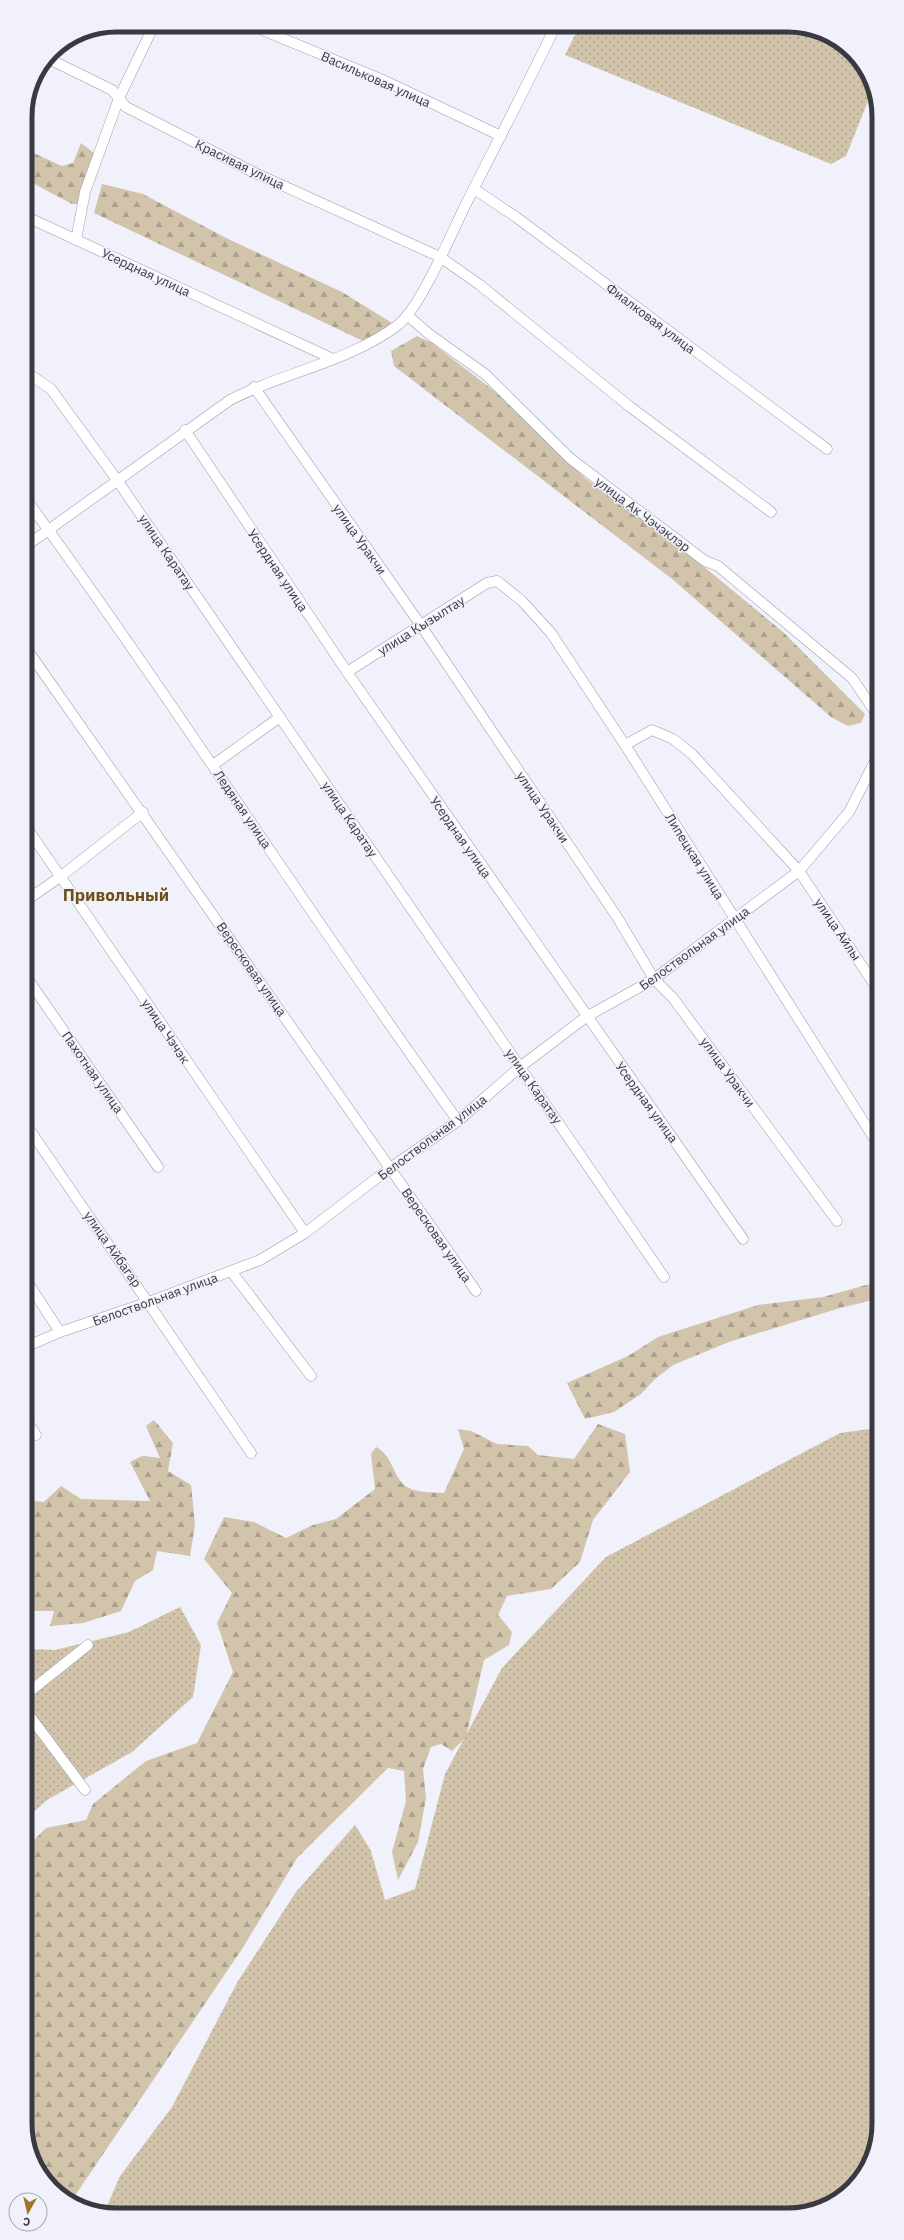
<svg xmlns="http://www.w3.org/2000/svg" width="904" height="2240" font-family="'IBM Plex Sans',sans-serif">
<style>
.grass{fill:url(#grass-dots)}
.forest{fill:url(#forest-firs)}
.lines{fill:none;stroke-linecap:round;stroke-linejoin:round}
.minor-casing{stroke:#9999af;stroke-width:11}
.minor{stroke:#fff;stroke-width:10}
.labels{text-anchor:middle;stroke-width:3;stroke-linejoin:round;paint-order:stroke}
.street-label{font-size:13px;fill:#393942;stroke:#f1f1fb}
.district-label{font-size:17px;font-weight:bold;fill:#6d5019;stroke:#f1f1fb}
.rim{fill:none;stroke:#393942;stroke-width:5}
</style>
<defs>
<pattern id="grass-dots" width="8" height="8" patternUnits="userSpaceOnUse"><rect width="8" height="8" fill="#d2c3ab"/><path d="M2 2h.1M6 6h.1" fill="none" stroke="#ab9f8d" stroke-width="1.8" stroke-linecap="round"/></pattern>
<pattern id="forest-firs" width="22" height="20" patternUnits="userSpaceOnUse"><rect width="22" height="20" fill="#d2c3ab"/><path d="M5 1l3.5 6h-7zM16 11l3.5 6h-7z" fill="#ab9f8d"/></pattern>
</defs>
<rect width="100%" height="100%" fill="#f1f1fb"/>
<!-- grass -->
<g class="grass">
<path d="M580,25H794L844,44L874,86L846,156L831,164L565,55Z"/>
<path d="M877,1428L878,1869L868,1896L878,1895L879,2124L860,2179L817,2210L110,2215L104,2213L120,2176L172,2107L238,1981L296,1892L355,1825L371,1851L385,1900L415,1889L445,1774L502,1668L606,1557L840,1433Z"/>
<path d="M180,1607L201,1645L193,1697L132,1752L47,1800L29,1816V1649L55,1650L129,1632Z"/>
</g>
<!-- forest -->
<g class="forest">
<path d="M81,143L94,153L85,204H72L25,179V149L62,166L73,163Z"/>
<path d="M102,184L143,194L226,238L342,292L392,323L383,332L363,341L94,213Z"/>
<path d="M417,336L432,343L516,408L585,478L663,533L783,632L865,714L861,723L848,726L831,717L672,579L394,366L391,351Z"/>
<path d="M877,1282V1299L840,1308L729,1342L673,1365L654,1380L641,1394L614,1412L585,1419L567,1383L628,1356L658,1337L758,1305L823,1297Z"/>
<path d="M154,1420L173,1443L168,1471L191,1485L195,1525L190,1556L157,1551L153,1570L135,1581L121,1611L83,1623L50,1626L54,1611H29L28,1500L44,1502L61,1486L81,1499L150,1501L130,1462L142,1456L160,1458L146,1426Z"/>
<path d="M598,1424L625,1434L630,1472L593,1520L580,1562L551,1589L507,1596L498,1615L512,1632L509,1645L484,1660L466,1737L452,1751L441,1744L431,1747L423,1769L426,1798L418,1842L398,1880L392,1852L406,1801L404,1771L388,1768L297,1858L242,1949L72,2200L60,2196L30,2153L29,1845L46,1828L86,1820L93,1804L146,1761L197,1743L233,1672L217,1623L232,1593L204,1559L224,1517L254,1522L286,1538L313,1525L336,1519L375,1489L371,1454L376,1447C392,1455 392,1473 404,1485C413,1493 432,1492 444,1493L464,1449L458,1429L471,1431L497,1444L528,1446L538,1455L574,1459Z"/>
</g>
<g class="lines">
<defs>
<g id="minor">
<path d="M250,25L383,80L501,136"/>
<path d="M47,58L112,90L126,107L253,172L440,257L480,285L629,406L771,512"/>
<path d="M474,189L516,217L827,449"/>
<path d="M25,216L333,359"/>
<path d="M76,240L85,192L119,98L154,25"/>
<path d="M407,315L429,334L485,374L571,459L705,561L718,566L852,678L876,713"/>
<path d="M26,372L51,389L117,480L664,1277"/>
<path d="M254,387L420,624L617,917L654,979L673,998L837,1221"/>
<path d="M185,430L347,672L743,1239"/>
<path d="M26,499C175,703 310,916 458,1121"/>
<path d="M26,546L230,400C284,372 349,362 398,325C421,307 451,234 465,206C495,146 527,86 556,25"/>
<path d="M26,648L476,1291"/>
<path d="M347,672L487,583L497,581L522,601L551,633L625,745L877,1143"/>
<path d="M625,745L652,730L673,739L692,754L799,871L876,987"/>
<path d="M213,765L280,717"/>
<path d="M27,828L305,1233"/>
<path d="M27,900L60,877L143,812"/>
<path d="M27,978L158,1167"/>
<path d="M27,1126L251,1453"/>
<path d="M231,1271L311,1376"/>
<path d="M28,1283L60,1332"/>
<path d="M28,1346L60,1332L149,1302L260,1260L305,1233L390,1168L458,1121L520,1067L586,1017L654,979L799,871L849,812L876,759"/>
<path d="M28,1423L36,1435"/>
<path d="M29,1692L88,1645"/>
<path d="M29,1715L85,1790"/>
</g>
</defs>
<!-- minor casing -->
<use href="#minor" class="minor-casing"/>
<!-- minor -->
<use href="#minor" class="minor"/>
</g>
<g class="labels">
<!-- street labels -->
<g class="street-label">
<text transform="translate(376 79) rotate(24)" y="5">Васильковая улица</text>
<text transform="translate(240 164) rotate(26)" y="5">Красивая улица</text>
<text transform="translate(146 272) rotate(25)" y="5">Усердная улица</text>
<text transform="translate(651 318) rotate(37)" y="5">Фиалковая улица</text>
<text transform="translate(643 514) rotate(37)" y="5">улица Ак Чэчэклэр</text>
<text transform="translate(360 539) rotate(55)" y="5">улица Уракчи</text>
<text transform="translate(167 552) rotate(56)" y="5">улица Каратау</text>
<text transform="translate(278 570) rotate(56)" y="5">Усердная улица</text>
<text transform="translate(421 625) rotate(-32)" y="5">улица Кызылтау</text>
<text transform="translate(543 807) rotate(56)" y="5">улица Уракчи</text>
<text transform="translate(243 809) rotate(56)" y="5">Ледяная улица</text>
<text transform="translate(350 819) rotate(56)" y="5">улица Каратау</text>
<text transform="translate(461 837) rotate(55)" y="5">Усердная улица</text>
<text transform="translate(695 856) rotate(58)" y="5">Липецкая улица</text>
<text transform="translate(838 929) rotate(56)" y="5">улица Айлы</text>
<text transform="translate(694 948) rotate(-36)" y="5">Белоствольная улица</text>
<text transform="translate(252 969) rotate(55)" y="5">Вересковая улица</text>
<text transform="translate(166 1031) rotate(56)" y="5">улица Чэчэк</text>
<text transform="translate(93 1072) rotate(55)" y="5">Пахотная улица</text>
<text transform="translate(728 1072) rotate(54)" y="5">улица Уракчи</text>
<text transform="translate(534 1086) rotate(55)" y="5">улица Каратау</text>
<text transform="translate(647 1102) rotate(54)" y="5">Усердная улица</text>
<text transform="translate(432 1137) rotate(-37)" y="5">Белоствольная улица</text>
<text transform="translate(437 1235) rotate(55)" y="5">Вересковая улица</text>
<text transform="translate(113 1249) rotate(55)" y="5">улица Айбагар</text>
<text transform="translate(155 1299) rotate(-20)" y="5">Белоствольная улица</text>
</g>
<!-- district labels -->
<g class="district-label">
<text x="116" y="901">Привольный</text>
</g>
</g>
<!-- crop -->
<path d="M0 0H904V2240H0ZM116 32H788A84 84 0 0 1 872 116V2124A84 84 0 0 1 788 2208H116A84 84 0 0 1 32 2124V116A84 84 0 0 1 116 32Z" fill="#f1f1fb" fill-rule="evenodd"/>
<path class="rim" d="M116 32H788A84 84 0 0 1 872 116V2124A84 84 0 0 1 788 2208H116A84 84 0 0 1 32 2124V116A84 84 0 0 1 116 32Z"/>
<!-- north arrow -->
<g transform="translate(28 2212) rotate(188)"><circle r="19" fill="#f1f1fb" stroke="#a7a7b1"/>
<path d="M0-3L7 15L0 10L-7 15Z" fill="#9f7625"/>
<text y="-6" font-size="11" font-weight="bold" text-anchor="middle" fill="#393942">С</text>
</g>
</svg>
